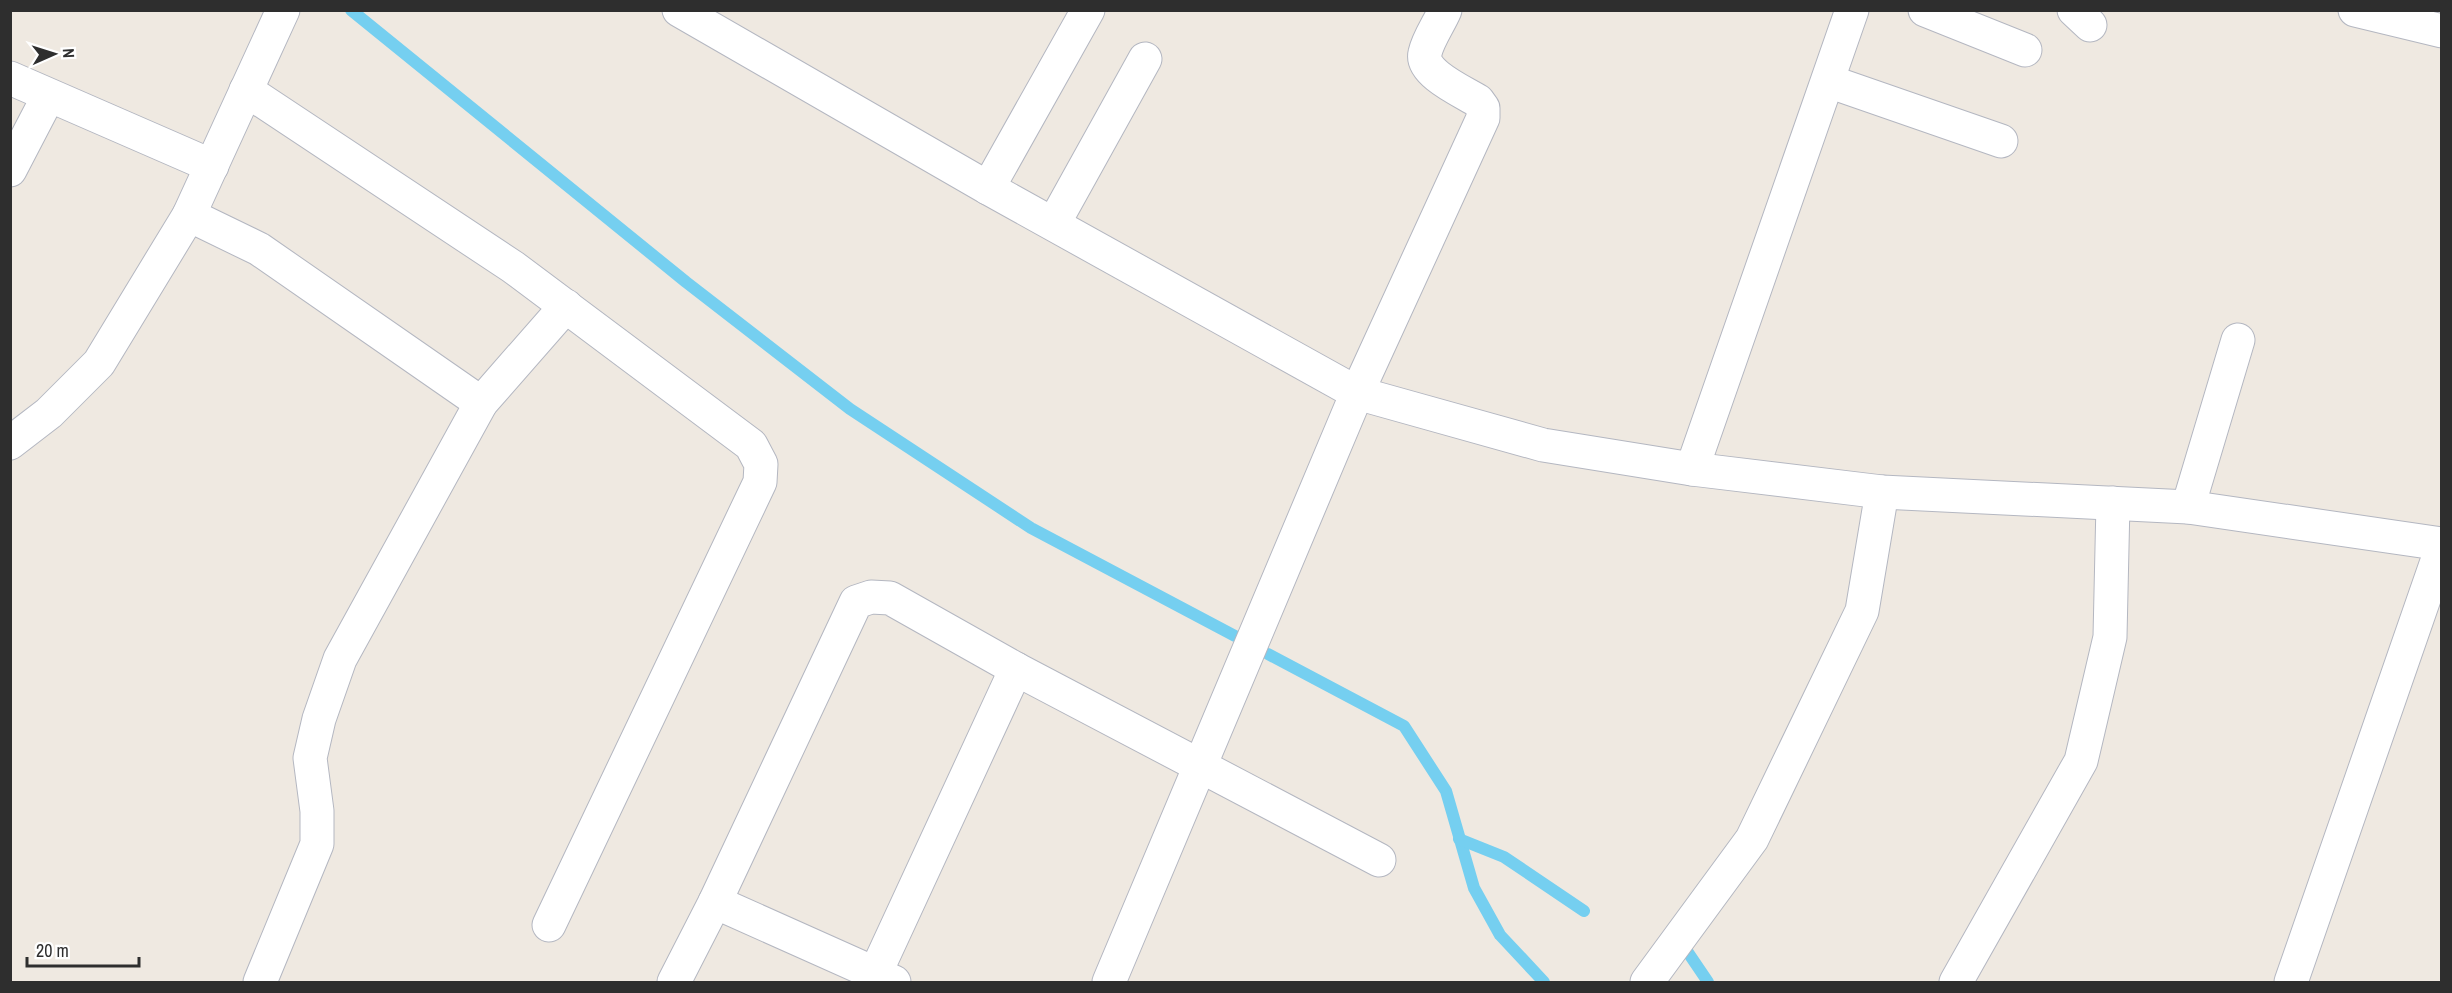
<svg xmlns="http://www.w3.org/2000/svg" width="2452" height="993" font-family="'Archivo Narrow',sans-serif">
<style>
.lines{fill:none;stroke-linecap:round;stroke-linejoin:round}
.stream{stroke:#75cff0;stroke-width:12}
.minor-casing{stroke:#b4b7c1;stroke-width:35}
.tertiary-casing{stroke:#b4b7c1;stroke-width:35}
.minor{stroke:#fff;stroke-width:33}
.tertiary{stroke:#fff;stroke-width:33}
</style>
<rect width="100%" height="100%" fill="#efe9e1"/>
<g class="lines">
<!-- stream -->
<g class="stream">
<path d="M351,10L686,282L850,409L1031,528L1235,636"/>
<path d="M1268,654L1404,726L1446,791L1474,888L1500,935L1544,982"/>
<path d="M1459,839L1504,857L1584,911"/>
<path d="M1687,951L1708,982"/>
</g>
<defs>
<g id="minor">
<path d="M1925,10L2025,50"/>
<path d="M2074,10L2090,25"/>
<path d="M2355,10L2442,31"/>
<path d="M10,78L212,166"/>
<path d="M1828,81L2001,141"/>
<path d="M246,90L513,267L751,445L761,464L760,482L549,925"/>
<path d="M10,170L48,97"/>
<path d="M988,188L1088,10"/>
<path d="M189,215L259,249L481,403"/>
<path d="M1054,223L1145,59"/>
<path d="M10,443L49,413L99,363L189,215L283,10"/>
<path d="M1692,469L1852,10"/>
<path d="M2188,507L2238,340"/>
<path d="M715,902L894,982"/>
<path d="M875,974L1016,669"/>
<path d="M260,982L317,844V811L310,758L319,719L340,659L481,403L566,306"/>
<path d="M674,982L715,902L856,602L871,597L890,598L1016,669L1379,860"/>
<path d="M1109,982L1357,393L1483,118V108L1478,101C1464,92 1420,73 1425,53C1428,39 1439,24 1445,10"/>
<path d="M1956,982L2081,761L2110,637L2113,503"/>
<path d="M2291,982L2442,547"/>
</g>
<g id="tertiary">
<path d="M679,10L988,188L1357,393L1543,445L1692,469L1882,492L2188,507L2442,544"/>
<path d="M1647,982L1752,839L1862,611L1882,492"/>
</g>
</defs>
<!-- minor casing -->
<use href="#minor" class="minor-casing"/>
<!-- tertiary casing -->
<use href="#tertiary" class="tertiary-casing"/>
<!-- minor -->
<use href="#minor" class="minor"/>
<!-- tertiary -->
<use href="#tertiary" class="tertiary"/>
</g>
<!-- border -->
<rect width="2452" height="993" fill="none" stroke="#2e2e2e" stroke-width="24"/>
<!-- north arrow -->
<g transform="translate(54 54) rotate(87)" stroke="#ffffff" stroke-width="4.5" paint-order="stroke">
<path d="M0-4.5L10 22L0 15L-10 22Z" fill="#2e2e2e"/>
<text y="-9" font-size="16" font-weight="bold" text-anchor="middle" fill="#2e2e2e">N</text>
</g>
<!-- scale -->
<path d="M27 957v9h112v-9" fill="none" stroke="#2e2e2e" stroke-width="3"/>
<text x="36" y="957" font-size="18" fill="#2e2e2e" stroke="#ffffff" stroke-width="4.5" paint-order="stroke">20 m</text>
</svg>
